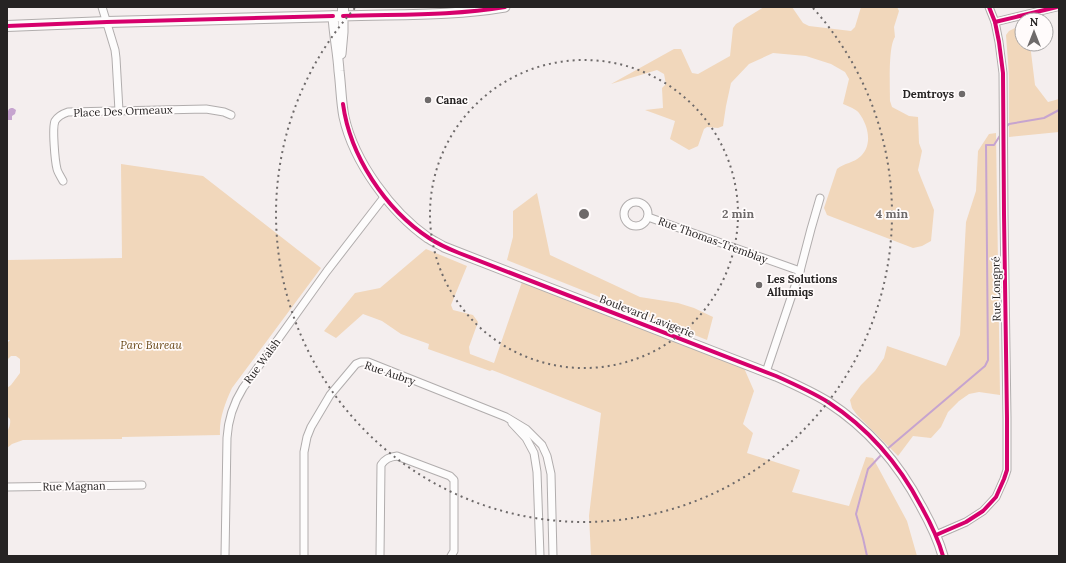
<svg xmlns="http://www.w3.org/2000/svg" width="1066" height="563" font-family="Lora,serif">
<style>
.green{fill:#f1d7bb}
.water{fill:#c6a4cf}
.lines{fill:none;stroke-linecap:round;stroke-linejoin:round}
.stream{stroke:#c6a4cf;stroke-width:2}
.minor-casing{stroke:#b1adad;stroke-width:9}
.tertiary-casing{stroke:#b1adad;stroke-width:11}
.secondary-casing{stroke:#b1adad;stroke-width:12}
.minor{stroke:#fdfcfc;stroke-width:7}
.tertiary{stroke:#fdfcfc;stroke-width:9}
.secondary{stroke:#fdfcfc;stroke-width:10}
.cycleway-casing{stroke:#fffbfb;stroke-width:6}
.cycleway{stroke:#d6006c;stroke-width:4}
.ring{fill:none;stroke:#6e6a6a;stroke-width:2;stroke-dasharray:2 4}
.poi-dot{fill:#6e6a6a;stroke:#fffbfb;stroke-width:1.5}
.labels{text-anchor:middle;stroke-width:3.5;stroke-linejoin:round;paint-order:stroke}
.poi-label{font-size:11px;font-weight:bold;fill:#262323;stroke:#fffbfb;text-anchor:start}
.street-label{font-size:11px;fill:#262323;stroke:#fffbfb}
.park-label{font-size:11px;font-style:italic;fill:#694716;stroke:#fffbfb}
.centre{fill:#6e6a6a;stroke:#fffbfb;stroke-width:2}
.ring-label{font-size:12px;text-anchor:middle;font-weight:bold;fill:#6e6a6a;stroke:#fffbfb;stroke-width:3.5;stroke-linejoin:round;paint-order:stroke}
</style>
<rect width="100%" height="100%" fill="#f4eeee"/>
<!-- green -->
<g class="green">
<path d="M764,7H792L803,23L809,26L851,31L855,27L861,7H897L899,11L894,27L895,37C888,47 890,87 890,101L892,107L909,116L918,117L919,143L922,151L918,170L921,178L934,210L931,241L922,246L913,248L827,215L824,208L837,169C844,163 854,163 861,156C873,144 868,125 859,113C856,109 848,106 843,104L849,79L845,72L831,64L806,56L773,53L749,64L731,83L726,106L723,126L718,128L707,127L704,129L698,146L689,150L670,139L675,121L645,110L663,108L662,88L666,84L664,74L657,70L611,84L674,49H681L692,73L698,74L730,56L733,28L736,24Z"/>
<path d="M1017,27L1022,32V44H1030L1035,85L1048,102L1059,99V132L1009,137V76L1006,35L1009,31Z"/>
<path d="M996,133L1000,395L979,392L969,394L959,401L948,412L941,427L931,438L913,436L898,456L857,415L852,408L850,400L861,385L875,371L884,358L887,346L946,366L960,335L966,222L976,191L978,151L989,134Z"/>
<path d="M121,164L203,176L321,268L232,388C225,403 219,419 220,435L122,437V439L23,440L12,444L7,448C7,444 7,439 7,434C8,428 11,426 10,419L7,416V388L11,385L20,373V359L16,356H11L7,360V343L10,340H7V260L122,258Z"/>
<path d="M537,193L550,255L640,297L678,303L694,308L713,317L707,340L507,260L513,237V211Z"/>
<path d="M426,249L467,266L451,305L453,310L473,315L478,322L469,347L470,354L494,363L522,282L744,368L754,391L743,424L753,433L747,453L800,470L792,492L849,506L866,457L873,458L907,521L917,556H591L589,516L601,413L492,370L490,371L428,349L429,344L401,334L382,321L363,314L336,338L324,331L355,293L380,288Z"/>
</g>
<!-- water -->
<path class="water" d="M11,108H13L16,110L15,114L12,116V120H8V111L9,109Z"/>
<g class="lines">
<!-- stream -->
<g class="stream">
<path d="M1006,127L1009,124L1044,118L1059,110"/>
<path d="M886,450L985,366L988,360L986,145H994L1001,134"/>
<path d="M867,556L863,538L856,514L868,469L882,454"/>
</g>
<defs>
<g id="minor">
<path d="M102,7L115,50L116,58L119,111"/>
<path d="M995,22L1057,7"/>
<path d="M63,181C61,177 58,173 57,169C55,161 52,128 55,121C58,116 62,114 68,112L206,109L224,112L231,115"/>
<circle cx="636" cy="214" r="12"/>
<path d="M648,217L800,271"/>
<path d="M766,372L800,271L811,229L820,198"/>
<path d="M512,423L526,438L534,453L537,472L540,556"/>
<path d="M7,487L142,485"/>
<path d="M936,535L966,522L983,511L996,497L1004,479L1007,470V418L1004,214L1003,73L999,42L995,22L989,7"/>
<path d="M225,556L227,438C228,420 233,404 243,388L327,271L385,196"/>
<path d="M304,556V452L307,437L311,427L330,395L356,364L361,362H368L506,417L526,429L542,445L547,456L551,474L553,556"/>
<path d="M380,556L381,465C385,459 389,457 397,456L450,476L454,480V551L451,556"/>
</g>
<g id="tertiary">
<path d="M333,16C334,35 338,53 339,71C341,86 341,102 344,117C354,162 391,212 428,238C433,241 439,244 444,247L776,376C794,384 812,392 828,402C868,428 899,464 921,506C930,522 938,538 943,556"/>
<path d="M341,54L343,32V16C396,14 452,16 505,7"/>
</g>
<path id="secondary" d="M7,26L107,22L343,16V7"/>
</defs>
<!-- minor casing -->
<use href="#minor" class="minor-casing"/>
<!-- tertiary casing -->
<use href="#tertiary" class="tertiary-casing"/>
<!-- secondary casing -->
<use href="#secondary" class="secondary-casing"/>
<!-- minor -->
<use href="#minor" class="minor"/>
<!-- tertiary -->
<use href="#tertiary" class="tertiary"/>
<!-- secondary -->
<use href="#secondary" class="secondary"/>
<defs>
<g id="cycleway">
<path d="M343,16C396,14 452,16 505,7"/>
<path d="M995,22L1057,7"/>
<path d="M7,26L107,22L333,16"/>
<path d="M343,104C350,156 385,209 429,238C438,244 449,249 459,253L776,376C794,384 812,392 828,402C868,428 899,464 921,506C930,522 938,538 943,556"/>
<path d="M936,535L966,522L983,511L996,497L1004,479L1007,470V418L1004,214L1003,73L999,42L995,22L989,7"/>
</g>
</defs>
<!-- cycleway casing -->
<use href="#cycleway" class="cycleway-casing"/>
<!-- cycleway -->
<use href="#cycleway" class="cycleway"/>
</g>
<!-- distance rings -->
<g class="ring">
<circle cx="584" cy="214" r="154"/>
<path d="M813 8A308 308 0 1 1 355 8"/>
</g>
<!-- markers -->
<g class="poi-dot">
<circle cx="962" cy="94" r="4"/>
<circle cx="428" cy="100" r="4"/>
<circle cx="759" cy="285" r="4"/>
</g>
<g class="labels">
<!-- poi labels -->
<g class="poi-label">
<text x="954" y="98" text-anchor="end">Demtroys</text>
<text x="436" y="104">Canac</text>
<text x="767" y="283">Les Solutions<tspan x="767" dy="13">Allumiqs</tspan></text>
</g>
<!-- street labels -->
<g class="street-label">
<text transform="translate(123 111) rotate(-2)" y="4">Place Des Ormeaux</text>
<text transform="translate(713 240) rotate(20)" y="4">Rue Thomas-Tremblay</text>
<text transform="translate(996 289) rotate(-91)" y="4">Rue Longpré</text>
<text transform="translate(647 316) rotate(21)" y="4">Boulevard Lavigerie</text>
<text transform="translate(262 361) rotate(-54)" y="4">Rue Walsh</text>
<text transform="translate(390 373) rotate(19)" y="4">Rue Aubry</text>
<text transform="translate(74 486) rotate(-1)" y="4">Rue Magnan</text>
</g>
<!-- park labels -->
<g class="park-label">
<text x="151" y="349">Parc Bureau</text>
</g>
</g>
<circle cx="584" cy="214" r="6" class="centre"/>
<g class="ring-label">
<text x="738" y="218">2 min</text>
<text x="892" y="218">4 min</text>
</g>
<!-- border -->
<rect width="1066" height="563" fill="none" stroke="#262323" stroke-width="16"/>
<!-- north arrow -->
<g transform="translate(1034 32)"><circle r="19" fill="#fffbfb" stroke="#a8a5a5"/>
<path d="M0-3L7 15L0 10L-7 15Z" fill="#6e6a6a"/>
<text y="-6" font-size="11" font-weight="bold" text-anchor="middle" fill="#262323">N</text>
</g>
</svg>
